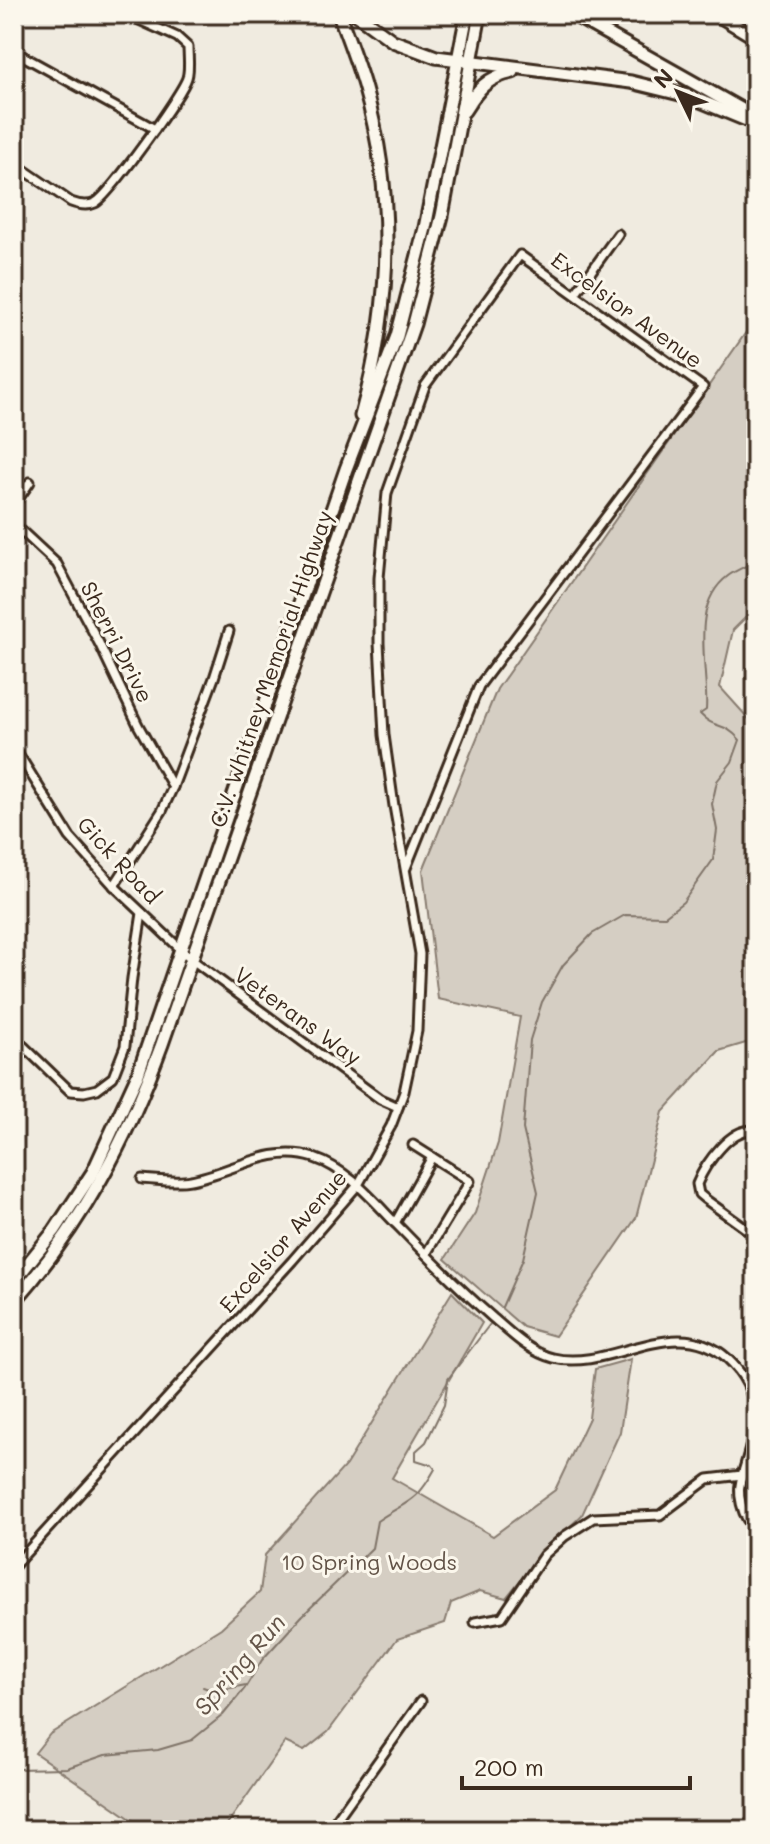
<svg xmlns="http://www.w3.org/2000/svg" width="770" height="1844" font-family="Mali,sans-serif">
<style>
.green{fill:#d5cec3;stroke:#887c70;stroke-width:2}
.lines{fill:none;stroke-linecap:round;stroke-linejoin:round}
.stream{stroke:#7f7367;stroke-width:2}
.minor-casing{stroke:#3b2a1e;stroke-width:13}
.highway-casing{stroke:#3b2a1e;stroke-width:17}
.minor{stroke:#fbf7ec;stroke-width:7}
.highway{stroke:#fbf7ec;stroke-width:11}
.labels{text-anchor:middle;stroke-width:6;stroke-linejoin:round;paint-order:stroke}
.street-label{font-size:22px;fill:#3b2a1e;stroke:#fbf7ec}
.park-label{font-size:22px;fill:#625347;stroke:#fbf7ec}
.water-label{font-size:24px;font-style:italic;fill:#635448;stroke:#fbf7ec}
</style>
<rect width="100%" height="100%" fill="#f0ebe0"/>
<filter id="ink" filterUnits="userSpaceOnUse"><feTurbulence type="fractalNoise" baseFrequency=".0125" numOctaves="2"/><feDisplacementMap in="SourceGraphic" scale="16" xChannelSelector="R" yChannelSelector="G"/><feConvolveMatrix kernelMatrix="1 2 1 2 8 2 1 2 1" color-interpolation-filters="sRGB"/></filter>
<g filter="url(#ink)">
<!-- green -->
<g class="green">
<path d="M756,318V607L733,630L720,687L756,727V1040L719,1051L663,1112L636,1218L555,1336L523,1327L445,1259L475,1213L498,1143L520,1017L438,999L423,870L497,689Z"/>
<path d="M452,1292L482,1323L392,1478L493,1536L555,1490L589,1418L595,1369L631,1359L620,1432L582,1515L543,1552L506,1598L480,1591L451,1603L445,1623L397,1639L328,1732L304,1751L285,1742L223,1830H147L35,1753L50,1734L221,1628L260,1592L265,1555L346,1465Z"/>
</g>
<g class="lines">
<!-- stream -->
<g class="stream">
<path d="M502,1307L523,1259L538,1192L523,1129L530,1040L542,1002L563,965L592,934L625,915L665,916L683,902L713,860L717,830L712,804L717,781L732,762L740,740C724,721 715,730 700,714L706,710C709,667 688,606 728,576C736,570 747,566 756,561"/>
<path d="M203,1687L214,1691L246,1685"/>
<path d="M14,1769L67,1768L105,1755L158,1750L192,1740L223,1715L245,1688L262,1660L302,1616L372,1548L377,1521C408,1500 415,1505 435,1469L432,1465L416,1460V1451L426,1442L444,1405L448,1379L490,1324"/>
</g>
<defs>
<g id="minor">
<path d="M14,54L21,55L155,129"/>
<path d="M14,163L71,202C79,205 87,207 95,203C109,196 182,94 187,78C190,69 188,57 188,47L177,37L126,14"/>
<path d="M575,294L618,234"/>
<path d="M14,505L30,482"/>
<path d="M14,524L57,564L99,643L138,725L173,787"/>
<path d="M14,747L70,837L114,886L191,959L380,1099L398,1107"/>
<path d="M114,886L162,811L173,787L214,678L229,631"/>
<path d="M14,1037L70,1091L84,1092L97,1089L113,1077L125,1046L132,978L142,913"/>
<path d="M756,1131C732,1125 705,1164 697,1184L699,1194L705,1199L756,1236"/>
<path d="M413,1145L470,1181L426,1254"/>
<path d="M142,1179C158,1180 176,1183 191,1180C231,1173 272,1143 314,1158C350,1170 375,1203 402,1230C431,1260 461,1290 493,1318C511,1333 529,1352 553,1358C611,1372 675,1311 727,1358C766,1394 756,1431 742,1475L708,1479L660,1515L593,1518L565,1536L544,1555L502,1617L475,1622"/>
<path d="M395,1223L432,1157"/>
<path d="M756,1460C752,1464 745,1469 743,1475C735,1491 742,1519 756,1529"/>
<path d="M14,1566L292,1261L358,1185L391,1126L404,1092L417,1031L420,954L394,806L384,735L379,643V578L387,493L425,386L520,255L703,387L479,686L406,868"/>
<path d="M329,1830L421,1701"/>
</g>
<g id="highway">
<path d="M339,14C348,39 358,64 365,89C396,198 391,308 361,416"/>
<path d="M356,14L393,41L436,57L631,82L688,96L756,124"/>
<path d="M572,14L753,116"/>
<path d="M716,14L756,38"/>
<path d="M464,111C478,89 487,77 513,72"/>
<path d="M14,1281L55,1230L93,1172L138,1074L346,469L397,336L425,228L467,14"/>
<path d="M14,1302C83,1223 126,1142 162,1044L414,324L442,216L480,14"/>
</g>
</defs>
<!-- minor casing -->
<use href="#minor" class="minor-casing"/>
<!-- highway casing -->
<use href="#highway" class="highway-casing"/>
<!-- minor -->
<use href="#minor" class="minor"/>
<!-- highway -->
<use href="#highway" class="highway"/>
</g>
</g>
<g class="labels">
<!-- street labels -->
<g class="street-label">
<text transform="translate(627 310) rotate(36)" y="8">Excelsior Avenue</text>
<text transform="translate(117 642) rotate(63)" y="8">Sherri Drive</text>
<text transform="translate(271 669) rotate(-71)" y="8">C.V. Whitney Memorial Highway</text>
<text transform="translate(119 860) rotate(47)" y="8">Gick Road</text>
<text transform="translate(298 1016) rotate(36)" y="8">Veterans Way</text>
<text transform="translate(283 1241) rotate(-49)" y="8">Excelsior Avenue</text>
</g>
<!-- park labels -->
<g class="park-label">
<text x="369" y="1570">10 Spring Woods</text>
</g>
<!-- water labels -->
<g class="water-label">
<text transform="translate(240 1665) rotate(-49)" y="8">Spring Run</text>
</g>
</g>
<!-- margin -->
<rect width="770" height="1844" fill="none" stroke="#fbf7ec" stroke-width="48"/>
<rect x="24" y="24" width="722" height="1796" fill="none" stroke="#3b2a1e" stroke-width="3" filter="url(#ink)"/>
<!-- north arrow -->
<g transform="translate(678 92) rotate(313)" stroke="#fbf7ec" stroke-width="6" paint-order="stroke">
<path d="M0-6L14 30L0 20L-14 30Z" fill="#3b2a1e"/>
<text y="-12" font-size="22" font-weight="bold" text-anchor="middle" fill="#3b2a1e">N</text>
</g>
<!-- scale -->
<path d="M462 1776v12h228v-12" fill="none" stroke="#3b2a1e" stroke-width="4"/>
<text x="474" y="1776" font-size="24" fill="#3b2a1e" stroke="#fbf7ec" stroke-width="6" paint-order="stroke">200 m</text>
</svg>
